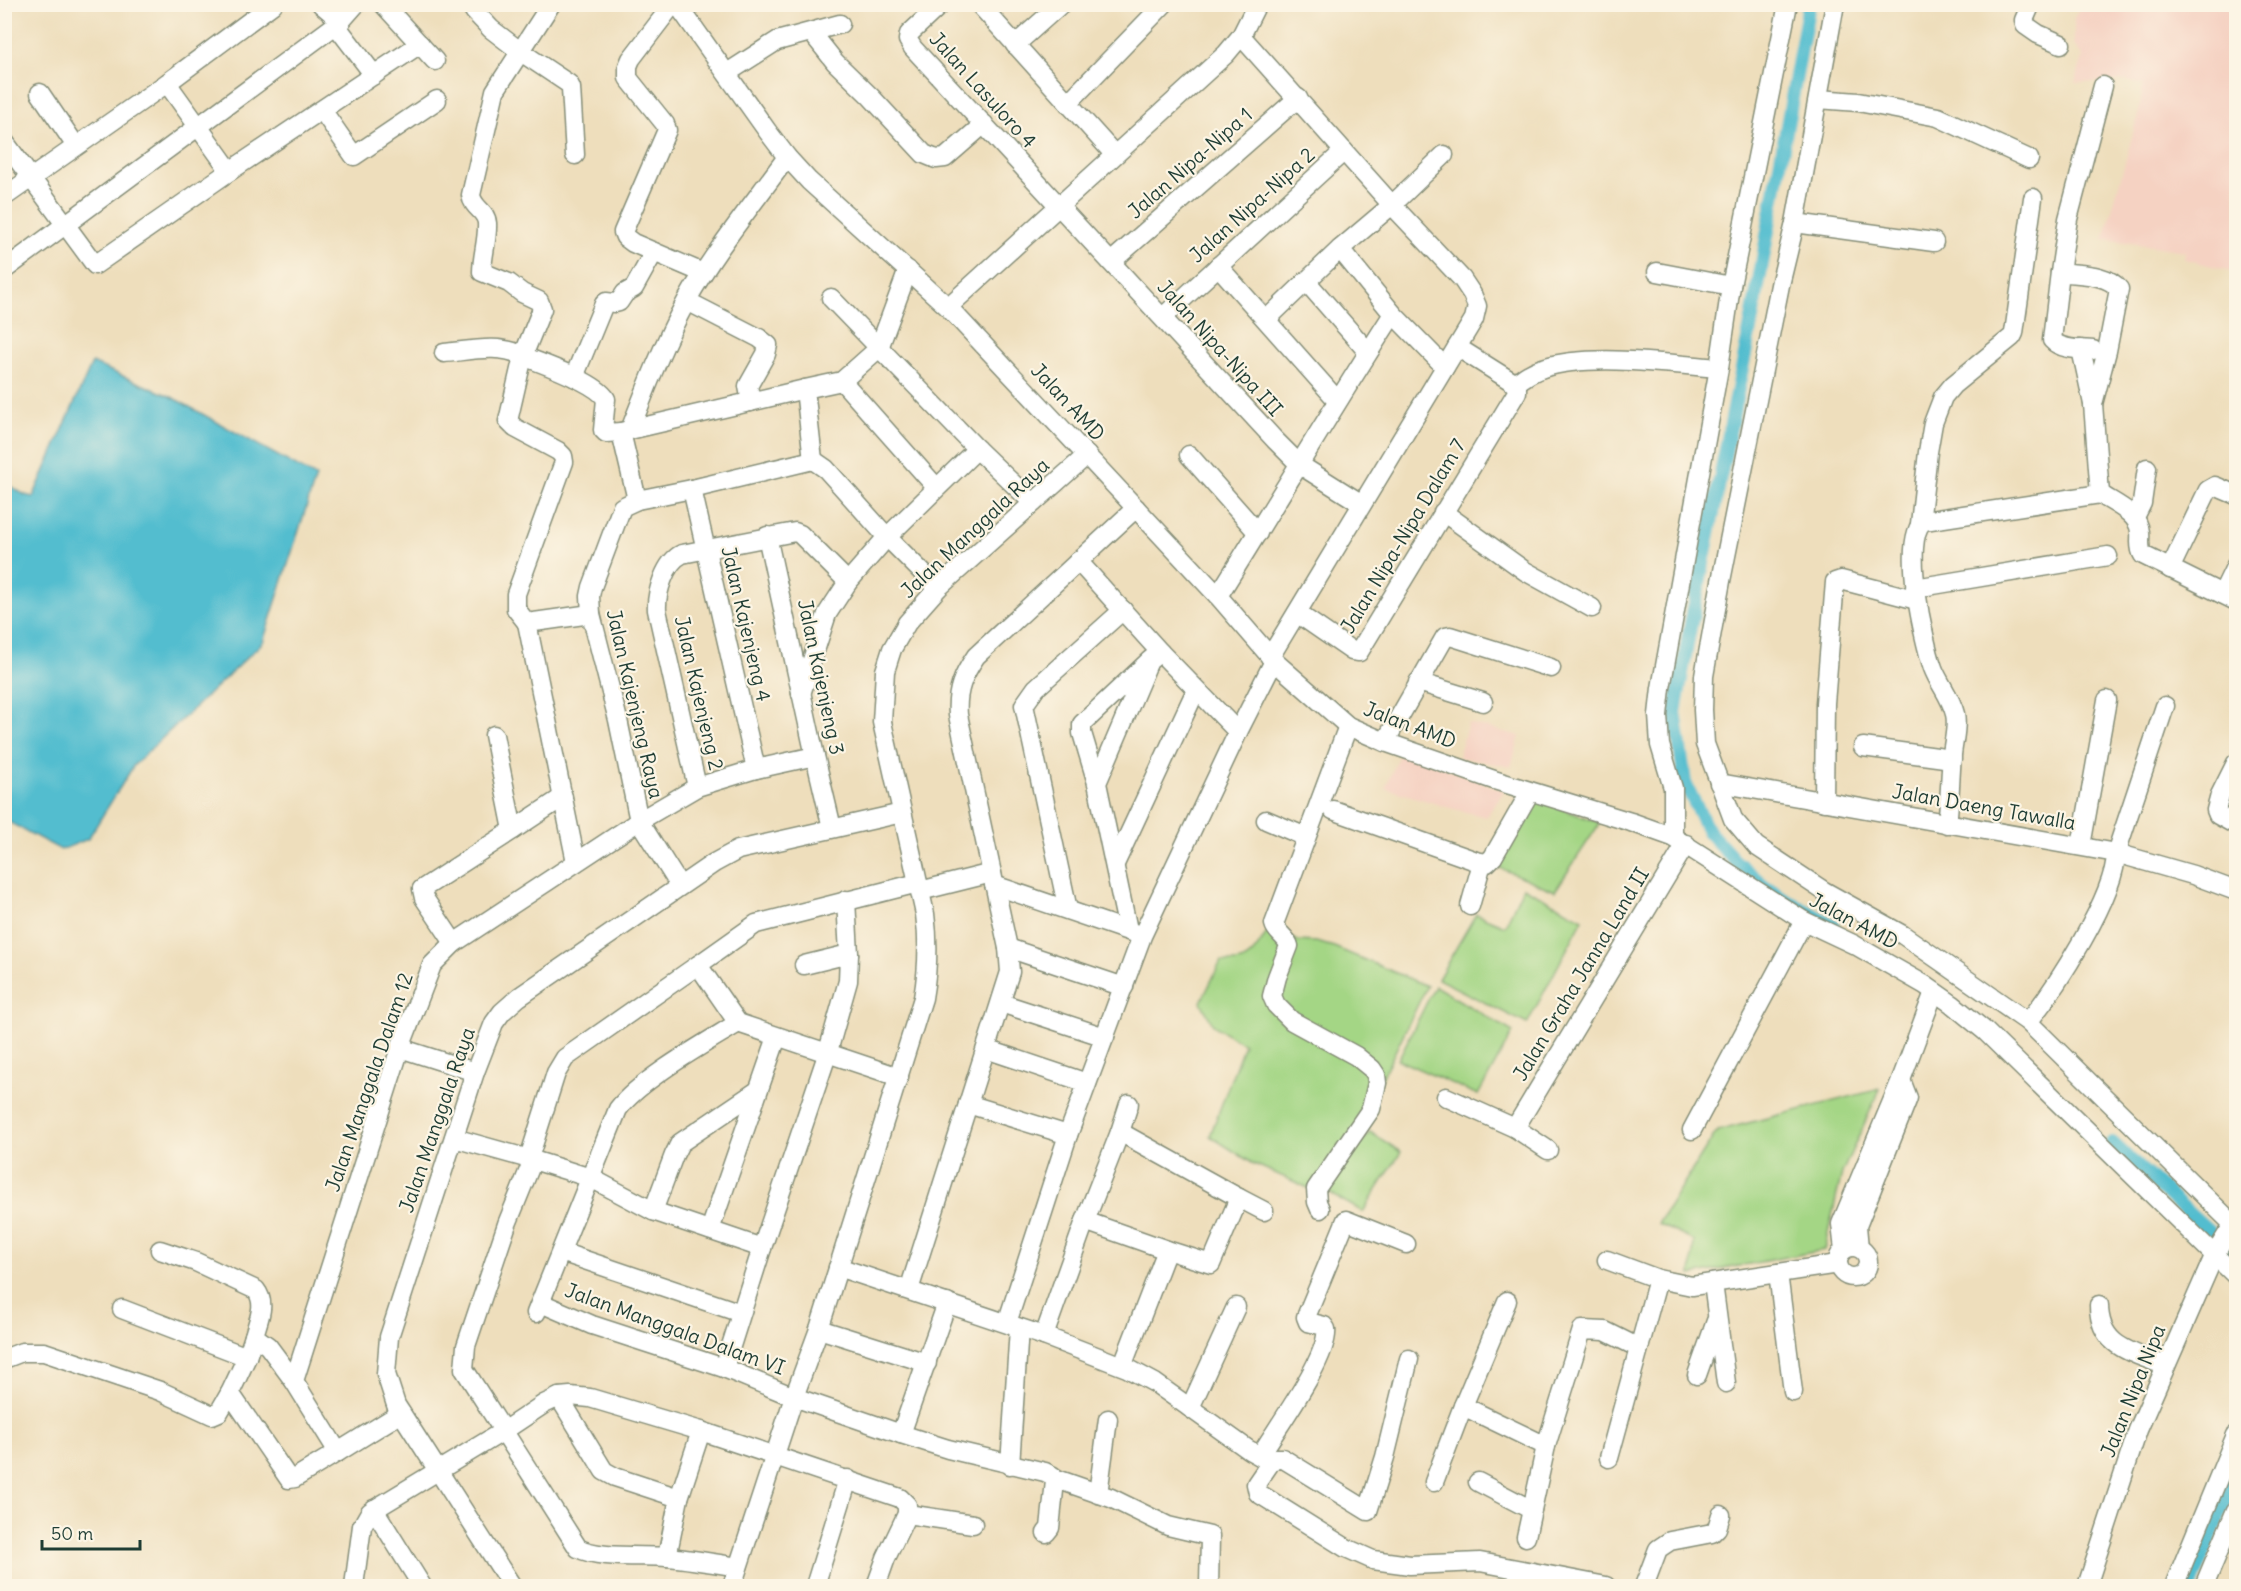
<svg xmlns="http://www.w3.org/2000/svg" width="2241" height="1591" font-family="Delius,sans-serif">
<style>
.built{fill:#f5d2c2}
.green{fill:#a4d685;stroke:#628a5c;stroke-width:1.5}
.water{fill:#53bdcf;stroke:#397d82;stroke-width:1.5}
.lines{fill:none;stroke-linecap:round;stroke-linejoin:round}
.canal{stroke:#53bdcf;stroke-width:14}
.minor-casing{stroke:#868e78;stroke-width:21}
.minor{stroke:#fff;stroke-width:18}
.labels{text-anchor:middle;stroke-width:4.5;stroke-linejoin:round;paint-order:stroke}
.street-label{font-size:20px;fill:#1f3d34;stroke:#fcf5e5}
</style>
<rect width="100%" height="100%" fill="#fcf5e5"/>
<filter id="ink" filterUnits="userSpaceOnUse"><feTurbulence type="fractalNoise" baseFrequency=".0167" numOctaves="2"/><feDisplacementMap in="SourceGraphic" scale="12" xChannelSelector="R" yChannelSelector="G"/><feConvolveMatrix kernelMatrix="1 2 1 2 8 2 1 2 1" color-interpolation-filters="sRGB"/></filter>
<filter id="wash" filterUnits="userSpaceOnUse"><feTurbulence type="fractalNoise" baseFrequency=".008" numOctaves="4" result="noise"/><feDisplacementMap in="SourceGraphic" scale="24" xChannelSelector="R" yChannelSelector="G"/><feGaussianBlur stdDeviation="1.35" result="paint"/><feColorMatrix in="noise" values="0 0 0 0 0 0 0 0 0 0 0 0 0 0 0 0 0 1.4 0 .05"/><feComposite in="paint" operator="in"/></filter>
<g filter="url(#wash)">
<rect width="100%" height="100%" fill="#eedebc"/>
<!-- built -->
<g class="built">
<path d="M2081,5H2236V272L2184,259L2185,251L2104,239L2139,111L2143,85L2127,81L2075,83L2083,57L2074,45V18Z"/>
<path d="M1468,723L1520,736L1511,767L1458,757Z"/>
<path d="M1401,751L1504,791L1486,817L1446,807L1385,788Z"/>
</g>
<!-- green -->
<g class="green">
<path d="M1535,799L1600,823L1555,891L1495,866Z"/>
<path d="M1523,887L1583,919L1527,1024L1438,979L1476,914L1505,926Z"/>
<path d="M1270,927L1298,941L1316,942L1334,947L1427,986L1365,1113L1315,1191L1252,1163L1210,1136L1244,1044L1213,1025L1201,1002L1221,961C1250,968 1257,948 1270,927Z"/>
<path d="M1435,986L1513,1032L1478,1095L1398,1060Z"/>
<path d="M1880,1089L1842,1173L1824,1250L1691,1275L1694,1241L1658,1224L1717,1131Z"/>
<path d="M1370,1132L1401,1152L1363,1212L1324,1190Z"/>
</g>
<!-- water -->
<path class="water" d="M92,363L170,396L316,477L263,642L134,765L88,839L61,850L5,820V483L25,495L33,497Z"/>
<g class="lines">
<!-- canal -->
<g class="canal">
<path d="M1809,4L1752,319L1690,628L1675,712L1685,783L1708,831L1734,860L1763,885L1789,902L1833,926"/>
<path d="M2112,1143L2236,1257"/>
<path d="M2191,1586L2236,1473"/>
</g>
</g>
</g>
<g filter="url(#ink)">
<g class="lines">
<defs>
<g id="minor">
<path d="M321,4L341,21"/>
<path d="M383,4L435,61"/>
<path d="M673,4L631,59L628,66V78L665,124L667,130L623,232L625,237L633,243L703,273"/>
<path d="M677,4L768,132L787,157L809,181L948,307L1218,596L1274,661L1348,726L1385,742L1494,780L1631,822L1673,837L1804,921L1855,945L1925,985L1952,1004L1985,1031L2236,1276"/>
<path d="M941,4L909,34L908,40L913,48L1275,440L1300,465L1362,504"/>
<path d="M979,4L1114,154"/>
<path d="M1835,4L1795,223L1780,285L1721,581L1704,676L1703,710L1705,744L1733,819L1756,846L1824,891L1903,935L2028,1022L2236,1227"/>
<path d="M2031,4L2024,20L2025,25L2038,34L2061,44"/>
<path d="M474,11L491,29L521,52L569,84L571,88L575,155"/>
<path d="M335,24L374,75"/>
<path d="M812,33L835,62L871,97L924,154L936,159L945,158L984,124"/>
<path d="M1241,36L1392,205L1462,279L1472,294L1477,306L1474,319L1270,657"/>
<path d="M1015,45L1061,4"/>
<path d="M727,73L777,41L840,24"/>
<path d="M167,83L230,171"/>
<path d="M40,93L76,146"/>
<path d="M1818,99L1858,102L1938,117L2029,159"/>
<path d="M1068,103L1164,4"/>
<path d="M322,110L354,156L437,100"/>
<path d="M4,141L95,265L230,171L420,44"/>
<path d="M1444,155L1392,205L1340,249L1393,314L1445,367"/>
<path d="M4,197L167,83L273,4"/>
<path d="M1795,223L1934,242"/>
<path d="M1111,262L1298,98"/>
<path d="M1218,266L1337,400"/>
<path d="M4,270L341,21L356,4"/>
<path d="M1657,272L1731,286"/>
<path d="M2060,272L2052,340C2061,350 2080,349 2093,350"/>
<path d="M1306,281L1368,352"/>
<path d="M687,301L759,338L768,345L766,354L748,386L751,402"/>
<path d="M948,307L1226,54L1241,36L1257,4"/>
<path d="M1163,317L1344,151"/>
<path d="M1267,319L1340,249"/>
<path d="M2081,349L2093,404L2100,494"/>
<path d="M444,353C469,351 499,343 523,356L542,309L539,301L522,293L509,283L482,272C482,256 488,239 487,223C486,210 473,209 471,195L495,91L551,4"/>
<path d="M574,377L604,304L606,302L615,303L619,302L625,293L634,288L654,252"/>
<path d="M842,381L936,487"/>
<path d="M1515,384C1524,377 1532,371 1543,368C1588,353 1671,364 1719,368"/>
<path d="M2093,404L2107,351L2119,289C2107,273 2078,275 2060,272L2068,219L2103,86"/>
<path d="M630,430C647,386 664,342 687,300C715,250 753,204 787,157"/>
<path d="M977,449L1033,503"/>
<path d="M1189,455L1258,533"/>
<path d="M813,460L805,389L842,381L879,348L908,270"/>
<path d="M692,489L756,769"/>
<path d="M2100,494C2113,503 2139,513 2140,532C2141,540 2138,547 2143,555L2236,601"/>
<path d="M637,500L621,432L805,389"/>
<path d="M1443,512L1525,571L1592,608"/>
<path d="M2135,517L2142,503L2147,468"/>
<path d="M1920,524L1928,452L1933,423L1943,397L1953,385L2012,337L2014,333L2033,198"/>
<path d="M767,536L815,756L832,828"/>
<path d="M1078,561L1160,652L1238,732"/>
<path d="M2170,569L2208,490L2215,486L2236,495"/>
<path d="M1915,588L2108,556"/>
<path d="M2222,594L2236,565"/>
<path d="M1218,596C1277,502 1333,407 1393,314"/>
<path d="M1297,613L1352,651L1359,652L1517,392V387L1511,381L1457,347"/>
<path d="M527,623L516,609V594L564,462L563,456L558,451L515,428L508,421L523,356C543,364 596,382 606,399L603,430L606,433L621,432"/>
<path d="M1418,682L1483,702"/>
<path d="M801,694L827,614L848,582L887,537L977,449L831,298"/>
<path d="M494,735L513,830L563,797"/>
<path d="M1385,742L1445,637L1450,636L1551,668"/>
<path d="M1863,747L1952,759"/>
<path d="M2236,763L2220,795L2216,810L2218,815L2236,825"/>
<path d="M1097,783L1082,733V724L1147,663"/>
<path d="M1719,783L2116,853L2193,875L2236,891"/>
<path d="M697,787L657,610C656,593 665,562 682,554L795,532L800,534L848,582"/>
<path d="M1824,802L1825,703L1835,582L1841,580L1917,600"/>
<path d="M1333,810L1476,861L1487,863L1493,857L1530,792"/>
<path d="M1266,820L1306,837"/>
<path d="M1947,824C1950,801 1950,778 1952,755C1953,742 1958,726 1955,714C1951,697 1939,684 1933,668C1924,642 1900,538 1924,521L2100,494"/>
<path d="M1673,837V788L1660,745L1658,715L1661,688L1719,368L1731,286L1788,4"/>
<path d="M2081,846L2107,700"/>
<path d="M576,862L527,623L591,614"/>
<path d="M1115,864L1196,690"/>
<path d="M994,885L1137,934"/>
<path d="M680,886L639,821L618,720L591,614L590,596L592,587L622,507L637,500L692,489L813,460L826,469L887,537L938,588"/>
<path d="M920,891L992,873"/>
<path d="M1470,906L1482,863"/>
<path d="M1068,910L1024,705L1036,688L1123,610"/>
<path d="M1128,930L1097,783L1149,661L1160,652"/>
<path d="M454,943L424,898L422,889L513,830"/>
<path d="M1008,948L1124,987"/>
<path d="M804,965L849,954L846,900"/>
<path d="M1001,1003L1105,1037"/>
<path d="M2028,1022C2055,989 2116,895 2116,853L2165,706"/>
<path d="M400,1048L475,1072"/>
<path d="M986,1049L1087,1083"/>
<path d="M899,1077L738,1023L698,965L756,924L918,883"/>
<path d="M1446,1097L1515,1128L1686,844"/>
<path d="M968,1104L1068,1135"/>
<path d="M1515,1128L1548,1150"/>
<path d="M1692,1130L1804,921"/>
<path d="M1120,1132L1129,1104"/>
<path d="M454,1138L533,1160L591,1178L653,1211L762,1248L827,1055L848,981L849,954"/>
<path d="M529,1158L556,1073L565,1058L698,965"/>
<path d="M533,1160L507,1224L466,1346L464,1369L578,1548C598,1559 643,1555 667,1557C691,1559 714,1563 738,1567"/>
<path d="M1320,1209L1317,1202L1316,1189L1371,1109L1377,1083L1376,1075L1372,1069L1356,1056L1292,1021L1276,1005L1272,996L1277,977L1289,946C1287,937 1276,933 1274,924L1348,726"/>
<path d="M653,1211L674,1155L680,1143L757,1091"/>
<path d="M1085,1221L1167,1250"/>
<path d="M710,1230L777,1037"/>
<circle cx="1853" cy="1262" r="15"/>
<path d="M1859,1248L1857,1226L1908,1098L1901,1080"/>
<path d="M160,1250L196,1262L256,1290C267,1304 258,1320 254,1336"/>
<path d="M1844,1250L1841,1224L1901,1080L1934,992"/>
<path d="M561,1252L741,1313"/>
<path d="M1607,1260L1658,1279L1692,1286L1838,1264"/>
<path d="M838,1267L1044,1336L1127,1368L1155,1383L1249,1450L1271,1462L1275,1458H1282L1368,1511L1385,1457L1409,1359"/>
<path d="M1778,1273L1793,1392"/>
<path d="M1713,1283L1726,1383"/>
<path d="M909,1290L1010,972L1008,948L958,715C956,691 963,675 976,656L1136,508"/>
<path d="M541,1303L592,1325L724,1368L794,1397L901,1434L948,1449L1045,1472L1053,1476L1055,1481L1050,1528L1046,1533"/>
<path d="M2099,1305C2099,1348 2133,1352 2166,1366"/>
<path d="M122,1309L247,1357"/>
<path d="M536,1313L618,1109C641,1079 704,1044 738,1023"/>
<path d="M1007,1323L1068,1135L1142,936L1238,732L1274,661"/>
<path d="M819,1329L927,1363"/>
<path d="M1044,1336L1085,1221L1120,1132L1239,1198"/>
<path d="M4,1359L22,1352H44L160,1391L212,1415L219,1412L230,1393"/>
<path d="M1125,1359L1167,1250L1211,1264L1239,1198L1264,1211"/>
<path d="M724,1368L762,1248"/>
<path d="M1697,1375L1716,1321"/>
<path d="M294,1381L268,1346L254,1336L247,1357L230,1393L289,1479L295,1478L338,1452"/>
<path d="M559,1397L604,1471L615,1477L679,1498L701,1431"/>
<path d="M1463,1406L1507,1301"/>
<path d="M1190,1408L1236,1307"/>
<path d="M401,1413L338,1452L294,1381L400,1048L432,965L454,943L639,821L697,787L756,769L815,756"/>
<path d="M901,1434L947,1303"/>
<path d="M1260,1456C1275,1430 1330,1356 1326,1329L1324,1326L1308,1322L1306,1317L1346,1220L1406,1244"/>
<path d="M1609,1458L1658,1279"/>
<path d="M1271,1462L1256,1484L1258,1493L1346,1548L1373,1560L1410,1565L1480,1562L1606,1586"/>
<path d="M1010,1465L1019,1328"/>
<path d="M1054,1478L1111,1498L1168,1526L1210,1536L1209,1586"/>
<path d="M1434,1482L1463,1406L1546,1446"/>
<path d="M1478,1482L1532,1510"/>
<path d="M1098,1494L1108,1419"/>
<path d="M374,1509L422,1586"/>
<path d="M907,1514L973,1524"/>
<path d="M1526,1537L1546,1446L1582,1330L1605,1331L1639,1348"/>
<path d="M667,1557L679,1498"/>
<path d="M354,1586L362,1526L370,1512L502,1432L544,1404L559,1397L570,1396L590,1398L701,1431L900,1498L907,1505V1514L886,1558L876,1586"/>
<path d="M512,1586L396,1405L386,1374L389,1337L475,1072L494,1023L502,1012L519,997L714,863L738,850L902,813"/>
<path d="M732,1586L794,1397L819,1329L923,998C928,969 929,943 925,914L882,722L885,671L892,649L907,623L938,588L1087,455"/>
<path d="M815,1586L848,1479"/>
<path d="M1644,1586L1658,1549L1670,1541L1712,1533L1717,1528L1721,1515"/>
<path d="M2087,1586L2138,1430L2215,1254L2236,1220"/>
<path d="M2174,1586L2236,1435"/>
<path d="M2204,1586L2236,1510"/>
</g>
</defs>
<!-- minor casing -->
<use href="#minor" class="minor-casing"/>
<!-- minor -->
<use href="#minor" class="minor"/>
</g>
</g>
<g class="labels">
<!-- street labels -->
<g class="street-label">
<text transform="translate(983 90) rotate(48)" y="7">Jalan Lasuloro 4</text>
<text transform="translate(1190 163) rotate(-41)" y="7">Jalan Nipa-Nipa 1</text>
<text transform="translate(1252 205) rotate(-42)" y="7">Jalan Nipa-Nipa 2</text>
<text transform="translate(1220 348) rotate(48)" y="7">Jalan Nipa-Nipa III</text>
<text transform="translate(1068 402) rotate(47)" y="7">Jalan AMD</text>
<text transform="translate(975 528) rotate(-43)" y="7">Jalan Manggala Raya</text>
<text transform="translate(1403 536) rotate(-59)" y="7">Jalan Nipa-Nipa Dalam 7</text>
<text transform="translate(746 624) rotate(77)" y="7">Jalan Kajenjeng 4</text>
<text transform="translate(821 677) rotate(78)" y="7">Jalan Kajenjeng 3</text>
<text transform="translate(699 693) rotate(77)" y="7">Jalan Kajenjeng 2</text>
<text transform="translate(635 704) rotate(77)" y="7">Jalan Kajenjeng Raya</text>
<text transform="translate(1410 725) rotate(21)" y="7">Jalan AMD</text>
<text transform="translate(1984 807) rotate(10)" y="7">Jalan Daeng Tawalla</text>
<text transform="translate(1854 921) rotate(28)" y="7">Jalan AMD</text>
<text transform="translate(1581 974) rotate(-59)" y="7">Jalan Graha Janna Land II</text>
<text transform="translate(369 1082) rotate(-71)" y="7">Jalan Manggala Dalam 12</text>
<text transform="translate(437 1120) rotate(-71)" y="7">Jalan Manggala Raya</text>
<text transform="translate(675 1329) rotate(20)" y="7">Jalan Manggala Dalam VI</text>
<text transform="translate(2133 1391) rotate(-68)" y="7">Jalan Nipa Nipa</text>
</g>
</g>
<!-- margin -->
<rect width="2241" height="1591" fill="none" stroke="#fcf5e5" stroke-width="24"/>
<!-- scale -->
<path d="M42 1540v9h98v-9" fill="none" stroke="#1f3d34" stroke-width="3"/>
<text x="51" y="1540" font-size="18" fill="#1f3d34" stroke="#fcf5e5" stroke-width="4.5" paint-order="stroke">50 m</text>
</svg>
